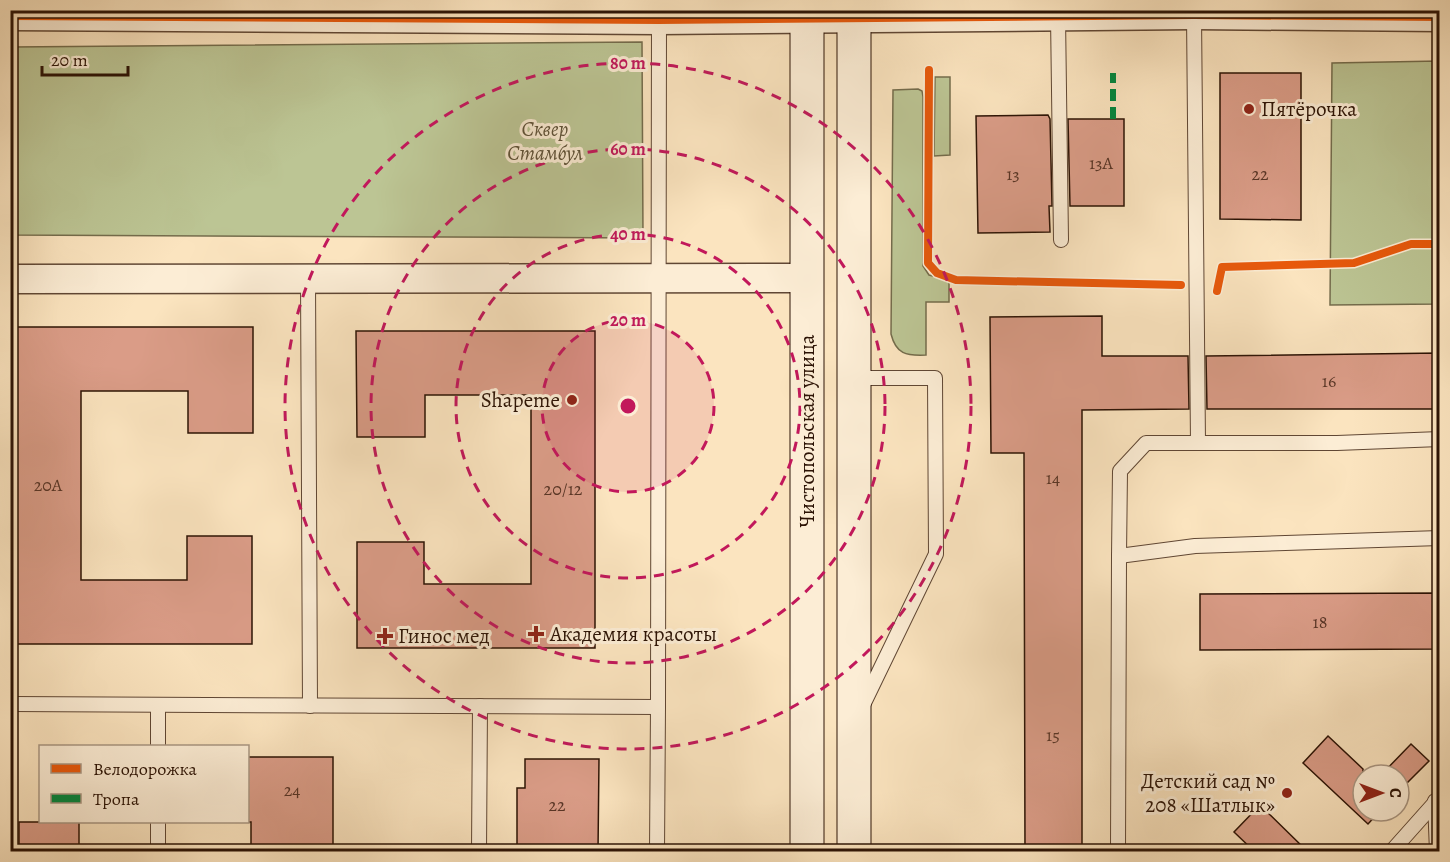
<svg xmlns="http://www.w3.org/2000/svg" width="1450" height="862" font-family="Alegreya,serif">
<style>
.green{fill:#bcc594;stroke:#746c4c;stroke-width:1.5}
.building{fill:#da9c87;stroke:#2c1305;stroke-width:1.5}
.lines{fill:none;stroke-linecap:round;stroke-linejoin:round}
.lane-casing{stroke:#604734;stroke-width:16}
.street-casing{stroke:#604734;stroke-width:31}
.secondary-casing{stroke:#2c1305;stroke-width:35}
.lane{stroke:#fcedd5;stroke-width:14}
.street{stroke:#fcedd5;stroke-width:28}
.secondary{stroke:#fcedd5;stroke-width:33}
.quiet{stroke:#00873e;stroke-width:6;stroke-dasharray:12 6;stroke-linecap:butt}
.cycleway-casing{stroke:#fcedd5;stroke-width:11}
.cycleway{stroke:#e8590c;stroke-width:8}
.ring{fill:none;stroke:#c2185b;stroke-width:3;stroke-dasharray:10 8}
.poi-dot{fill:#8f2418;stroke:#fcedd5;stroke-width:2}
.labels{text-anchor:middle;stroke-width:6;stroke-linejoin:round;paint-order:stroke}
.number-label{font-size:18px;fill:#583526}
.poi-label{font-size:21px;fill:#2c1305;stroke:#fcedd5;text-anchor:start}
.park-label{font-size:21px;font-style:italic;fill:#5e5137;stroke:#fcedd5}
.street-label{font-size:21px;fill:#2c1305;stroke:#fcedd5}
.centre{fill:#c2185b;stroke:#fcedd5;stroke-width:3}
.ring-label{font-size:18px;text-anchor:middle;font-weight:bold;fill:#c2185b;stroke:#fcedd5;stroke-width:6;stroke-linejoin:round;paint-order:stroke}
</style>
<rect width="100%" height="100%" fill="#fbe4bf"/>
<filter id="stains"><feTurbulence type="fractalNoise" baseFrequency=".00333" numOctaves="4"/><feColorMatrix values="0 0 0 0 .2 0 0 0 0 .09 0 0 0 0 .02 0 0 0 .5 -.17"/></filter>
<radialGradient id="worn" r=".72"><stop offset=".6" stop-color="#630" stop-opacity="0"/><stop offset="1" stop-color="#630" stop-opacity=".3"/></radialGradient>
<!-- green -->
<g class="green">
<path d="M642,42L643,238L11,235V47Z"/>
<path d="M1439,61V304L1330,305L1332,63Z"/>
<path d="M935,77H950V155L934,156Z"/>
<path d="M918,89L922,91L923,97V266L929,275L949,280V302H926V355C906,356 896,354 891,334L893,90Z"/>
</g>
<!-- building -->
<g class="building">
<path d="M1220,73H1301V220L1220,219Z"/>
<path d="M1048,115L1050,119L1052,206H1049L1050,232L978,233L976,116Z"/>
<path d="M1068,119H1124V206H1070Z"/>
<path d="M1102,316V356H1188L1189,409L1082,410V852H1025L1024,453H991L990,317Z"/>
<path d="M16,327H253V433H188V391H81V580H187V536H252V644H16Z"/>
<path d="M356,331H595V648H357V542H424V584H531V395H425V437H357Z"/>
<path d="M1440,353V409H1207L1206,356Z"/>
<path d="M1440,593V649L1200,650V594Z"/>
<path d="M1328,736L1363,769V811H1380L1368,824L1303,763Z"/>
<path d="M1411,744L1429,761L1399,791V775H1381Z"/>
<path d="M248,757H333V852H251V822H248Z"/>
<path d="M525,759H599L598,852H517V788H525Z"/>
<path d="M1260,805L1308,852H1255L1234,832Z"/>
<rect x="19" y="822" width="60" height="30"/>
</g>
<g class="lines">
<defs>
<g id="lane">
<path d="M1194,15L1198,443"/>
<path d="M1058,16L1061,240"/>
<path d="M308,279L310,706"/>
<path d="M854,378H935L936,554L862,707"/>
<path d="M1440,439L1337,443H1146L1120,471L1119,556L1195,546L1440,538"/>
<path d="M10,704L658,707L659,16"/>
<path d="M158,746V705"/>
<path d="M1435,801L1437,852"/>
<path d="M158,852V822"/>
<path d="M479,852L480,706"/>
<path d="M657,852L658,707"/>
<path d="M1118,852L1119,556"/>
<path d="M1391,852L1440,797"/>
</g>
<g id="street">
<path d="M10,16L659,20L1194,15L1440,17"/>
<path d="M10,279L807,278"/>
</g>
<g id="secondary">
<path d="M807,10V852"/>
<path d="M854,852V10"/>
</g>
</defs>
<!-- lane casing -->
<use href="#lane" class="lane-casing"/>
<!-- street casing -->
<use href="#street" class="street-casing"/>
<!-- secondary casing -->
<use href="#secondary" class="secondary-casing"/>
<!-- lane -->
<use href="#lane" class="lane"/>
<!-- street -->
<use href="#street" class="street"/>
<!-- secondary -->
<use href="#secondary" class="secondary"/>
<!-- quiet -->
<path class="quiet" d="M1113,119V73"/>
<defs>
<g id="cycleway">
<path d="M10,16L659,20L1194,15L1440,17"/>
<path d="M929,70L928,263L937,273L956,280L1181,285"/>
<path d="M1217,291L1222,267L1354,263L1411,244H1440"/>
</g>
</defs>
<!-- cycleway casing -->
<use href="#cycleway" class="cycleway-casing"/>
<!-- cycleway -->
<use href="#cycleway" class="cycleway"/>
</g>
<!-- distance rings -->
<circle cx="628" cy="406" r="86" fill="#c2185b" fill-opacity=".12"/>
<g class="ring">
<circle cx="628" cy="406" r="86"/>
<circle cx="628" cy="406" r="172"/>
<circle cx="628" cy="406" r="257"/>
<circle cx="628" cy="406" r="343"/>
</g>
<!-- markers -->
<g class="poi-dot">
<circle cx="1249" cy="109" r="6"/>
<circle cx="572" cy="400" r="6"/>
<path d="M533 625h6v6h6v6h-6v6h-6v-6h-6v-6h6z"/>
<path d="M382 627h6v6h6v6h-6v6h-6v-6h-6v-6h6z"/>
<circle cx="1287" cy="793" r="6"/>
</g>
<g class="labels">
<!-- number labels -->
<g class="number-label">
<text x="1101" y="169">13А</text>
<text x="1013" y="180">13</text>
<text x="1260" y="180">22</text>
<text x="1329" y="387">16</text>
<text x="1053" y="484">14</text>
<text x="48" y="491">20А</text>
<text x="563" y="495">20/12</text>
<text x="1320" y="628">18</text>
<text x="1053" y="741">15</text>
<text x="292" y="796">24</text>
<text x="557" y="811">22</text>
</g>
<!-- poi labels -->
<g class="poi-label">
<text x="1261" y="116">Пятёрочка</text>
<text x="560" y="407" text-anchor="end">Shapeme</text>
<text x="550" y="641">Академия красоты</text>
<text x="398" y="643">Гинос мед</text>
<text x="1275" y="788" text-anchor="end">Детский сад №<tspan x="1275" dy="24">208 «Шатлык»</tspan></text>
</g>
<!-- park labels -->
<g class="park-label">
<text x="545" y="136">Сквер<tspan x="545" dy="24">Стамбул</tspan></text>
</g>
<!-- street labels -->
<g class="street-label">
<text transform="translate(807 431) rotate(-90)" y="7">Чистопольская улица</text>
</g>
</g>
<circle cx="628" cy="406" r="9" class="centre"/>
<g class="ring-label">
<text x="628" y="69">80 m</text>
<text x="628" y="155">60 m</text>
<text x="628" y="240">40 m</text>
<text x="628" y="326">20 m</text>
</g>
<!-- margin -->
<rect width="1450" height="862" fill="none" stroke="#fbe4bf" stroke-width="36"/>
<rect x="12" y="12" width="1426" height="838" fill="none" stroke="#2c1305" stroke-width="3"/>
<rect x="18" y="18" width="1414" height="826" fill="none" stroke="#2c1305" stroke-width="1.5"/>
<!-- legend -->
<rect x="39" y="745" width="210" height="78" fill="#fcedd5" stroke="#a99682" stroke-width="1.5"/>
<rect x="51" y="764" width="30" height="9" fill="#e8590c" stroke="#a99682" stroke-width="1.5"/>
<text x="93" y="775" font-size="18" fill="#2c1305">Велодорожка</text>
<rect x="51" y="794" width="30" height="9" fill="#00873e" stroke="#a99682" stroke-width="1.5"/>
<text x="93" y="805" font-size="18" fill="#2c1305">Тропа</text>
<!-- north arrow -->
<g transform="translate(1381 793) rotate(90)"><circle r="28" fill="#fcedd5" stroke="#a99682" stroke-width="1.5"/>
<path d="M0-4.5L10 22L0 15L-10 22Z" fill="#8f2418"/>
<text y="-9" font-size="16" font-weight="bold" text-anchor="middle" fill="#2c1305">С</text>
</g>
<!-- scale -->
<path d="M42 66v9h86v-9" fill="none" stroke="#2c1305" stroke-width="3"/>
<text x="51" y="66" font-size="18" fill="#2c1305" stroke="#fcedd5" stroke-width="4.5" paint-order="stroke">20 m</text>
<rect width="100%" height="100%" filter="url(#stains)"/>
<rect width="100%" height="100%" fill="url(#worn)"/>
</svg>
